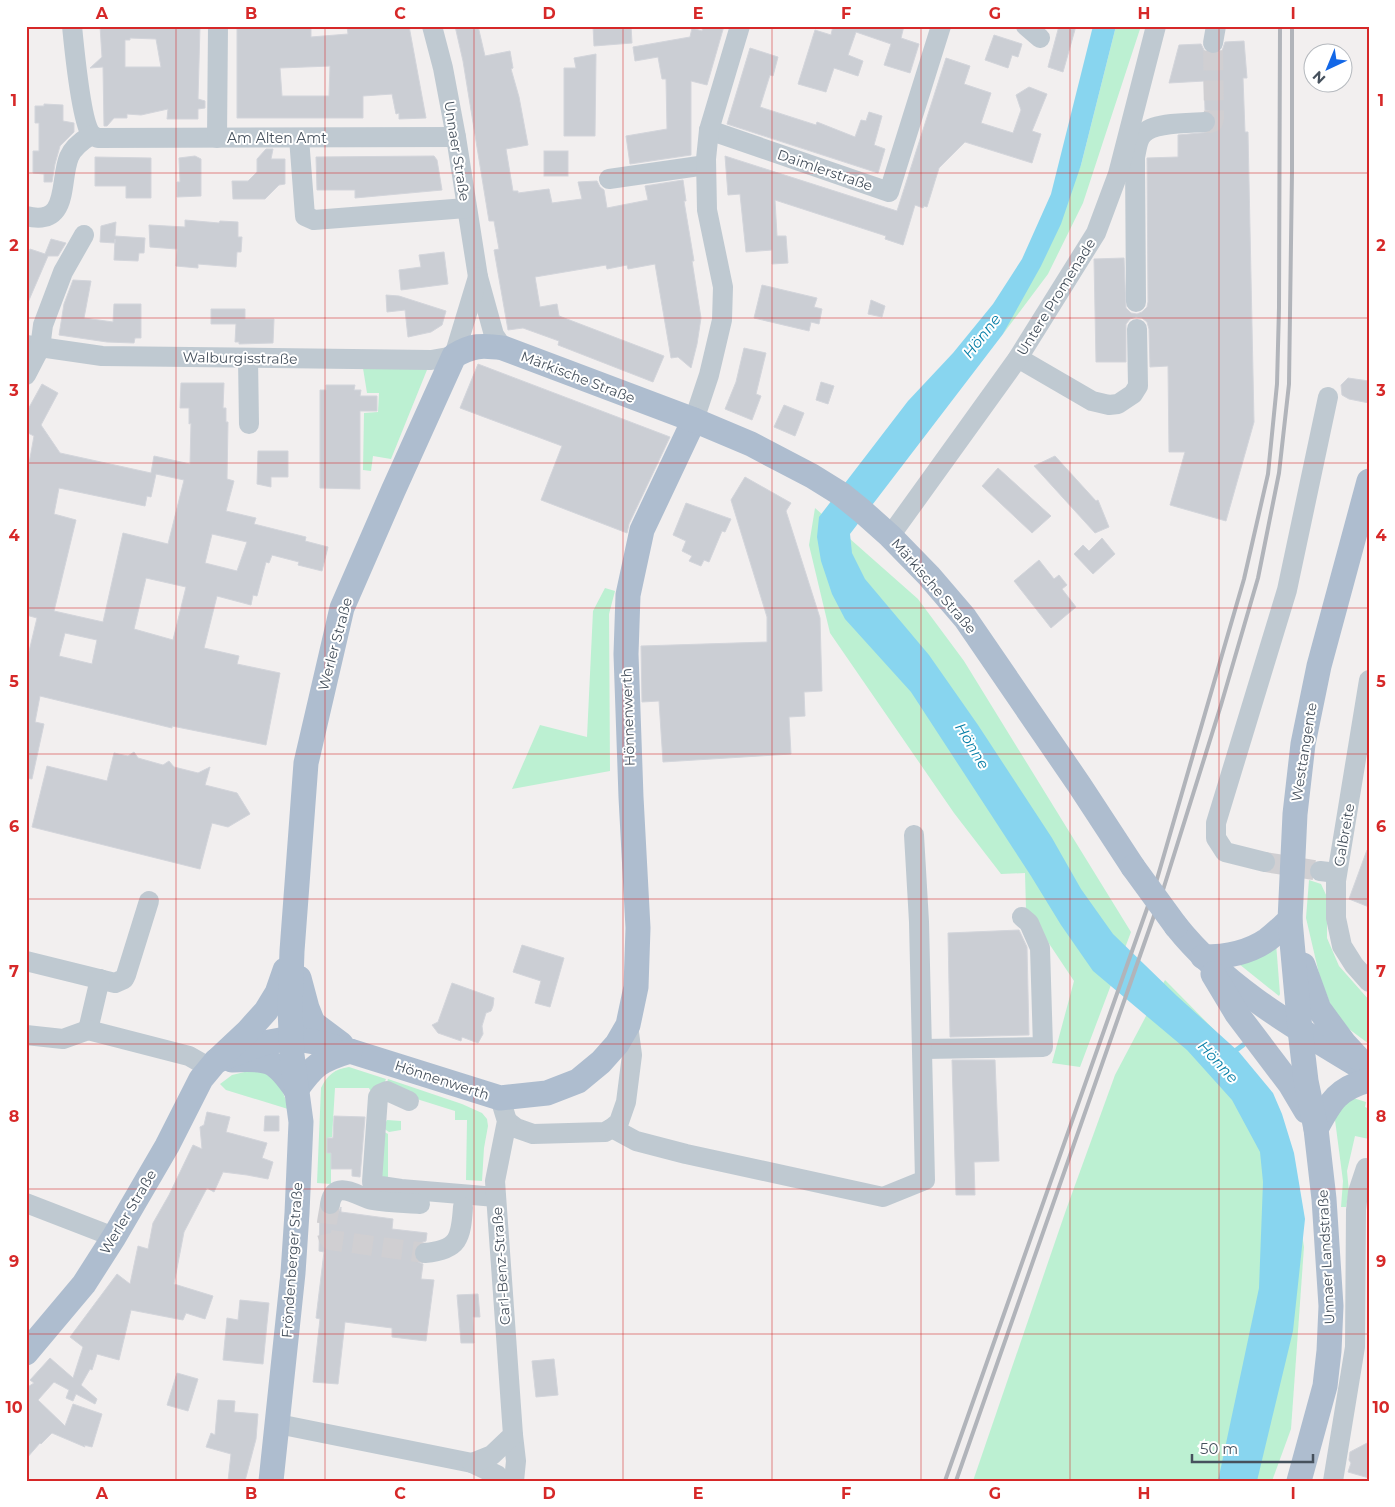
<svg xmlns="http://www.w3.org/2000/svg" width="1395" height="1507" font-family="Montserrat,sans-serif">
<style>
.green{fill:#bcf0d2}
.water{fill:#88d5ef}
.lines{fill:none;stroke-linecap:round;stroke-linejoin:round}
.stream{stroke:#88d5ef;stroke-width:5}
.building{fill:#cbced4;stroke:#d3d5db;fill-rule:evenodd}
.minor-tunnel{stroke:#d0cfd2;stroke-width:20;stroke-dasharray:20 10;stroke-linecap:butt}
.minor{stroke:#bfc9d1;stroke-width:20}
.major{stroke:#aebdcf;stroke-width:25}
.rail{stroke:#b1b4ba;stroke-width:4}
.major-bridge{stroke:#aebdcf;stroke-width:25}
.grid{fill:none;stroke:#d62828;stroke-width:1;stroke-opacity:0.55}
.labels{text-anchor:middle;stroke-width:4;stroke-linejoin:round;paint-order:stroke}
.street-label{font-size:14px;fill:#46515d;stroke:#fff}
.water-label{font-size:15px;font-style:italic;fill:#087fa7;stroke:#fff}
.neatline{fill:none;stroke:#d62828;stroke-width:2}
.grid-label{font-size:16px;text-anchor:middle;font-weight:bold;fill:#d62828}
</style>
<rect width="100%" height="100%" fill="#f2efef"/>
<!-- green -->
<g class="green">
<path d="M1116,26H1141L1083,203L1048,274L1003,334L1015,310L1081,165Z"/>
<path d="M431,360L391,459L373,456L371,471L363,470L364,413L378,412L379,393H367L362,362Z"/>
<path d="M815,508L918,599L964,661L1131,932L1080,1067L1052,1063L1074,981L1026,909L1025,873L1001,874L954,813L830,633L809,545Z"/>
<path d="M605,588L615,591L609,614L610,771L512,789L540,725L587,737L593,611Z"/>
<path d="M1309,880L1321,884L1327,897V938L1339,966L1369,1000V1044L1349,1029L1332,1008L1320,978L1306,918Z"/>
<path d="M1276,943L1280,994L1279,996L1239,964Z"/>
<path d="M1165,980L1245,1061L1285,1128L1304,1247L1291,1429L1272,1481H973L1066,1210L1115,1075Z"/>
<path d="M349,1067L386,1079L382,1089L374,1098L369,1088H335L332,1137L327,1138V1153H331V1184L317,1183L321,1088C327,1075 335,1069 349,1067Z"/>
<path d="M253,1070C258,1072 264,1072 269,1074C278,1079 287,1099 288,1109L226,1090L220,1084L232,1075Z"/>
<path d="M388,1079L462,1104L482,1113L487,1119L488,1126L484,1148L482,1181L466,1180L467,1120H455V1111L385,1089Z"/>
<path d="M1350,1097L1366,1102L1365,1107L1369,1109V1139L1355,1136L1347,1171L1349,1192L1346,1207H1341L1343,1181L1335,1120L1339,1107Z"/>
<path d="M387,1120L401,1121V1130L389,1132L383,1128Z"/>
<path d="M381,1130L388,1134V1179L392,1184L377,1173Z"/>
</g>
<!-- water -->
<path class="water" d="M1093,26H1116L1081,165L1061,224L1041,266L1003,334L850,534L852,553L865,579L929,655L978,725L1052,838L1081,889L1113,934L1177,996L1239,1052L1273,1093L1282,1114L1294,1153L1305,1219L1293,1331L1257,1481H1218L1259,1288L1263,1182L1260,1152L1232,1100L1187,1050L1093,971L1061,925L1031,876L911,692L845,619L832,594L821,561L817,537L819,517L908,401L953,353L993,304L1022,259L1051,194Z"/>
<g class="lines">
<!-- stream -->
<path class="stream" d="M1231,1054L1243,1045"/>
</g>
<!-- building -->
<g class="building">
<path d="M100,26H200L198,99L205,101V108L198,109V119H167L168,109L141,115L127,114V118H114L107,126H104L103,67L90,68L102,57ZM130,38L156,39L161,67H125V40H130Z"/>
<path d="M237,26H311V37L348,34L347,26H409L426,118L399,119V113L396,114L392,94L363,96V118H237ZM330,66L329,96H282L280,68Z"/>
<path d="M455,26H478L485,56L510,51L513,68L511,69L519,97L528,145L506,149L513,191H518V193L549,189L552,203L582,199L578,182L597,181L600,187L604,190L607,208L648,200L645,186L683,180L686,201H684L694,261H692L701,318L697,344L691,368L678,357L671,358L655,264L628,269L627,265L607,269L606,265L535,277L540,307L557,304L559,316L664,356L653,382L558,345L559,341L523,328L508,330L494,250L499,249L494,221H489L463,61Z"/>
<path d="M593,26H631L632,43L594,46Z"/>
<path d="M703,26H724L707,85L691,81V155L630,164L626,136L667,129L666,79H662L658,57L635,61L633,47L690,37L692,28L702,31Z"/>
<path d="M833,26H904L901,38L919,44L910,73L884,65L891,44L856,32L848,55L863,61L858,76L834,68L826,92L798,84L815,30L831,35Z"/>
<path d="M1059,26H1076L1063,72L1048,67Z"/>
<path d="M994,35L1022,44L1018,57L1012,55L1008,68L985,60Z"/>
<path d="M1244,41L1247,78H1243L1245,132H1248L1254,422L1226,521L1170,505L1185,452H1169L1168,366L1150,367L1149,329L1147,322L1142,318L1136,317L1130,319L1126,324V362H1096L1094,259L1124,258L1126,308L1131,313L1137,314L1142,312L1147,307L1148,302L1147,158L1178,157V135L1211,132L1215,128L1217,122L1215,115L1210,111L1205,110L1204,81L1169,83L1179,45L1201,44L1205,52L1211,55L1218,54L1222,51L1225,42Z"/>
<path d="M750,48L778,57L773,76L770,75L760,107L816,125L817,122L855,137L861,120L866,121L869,112L882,116L874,145L885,149L878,173L727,124Z"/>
<path d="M596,54L595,136H564V68H576L574,58Z"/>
<path d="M946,58L970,66L964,84L991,93L981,123L1013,133L1021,110L1016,95L1029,87L1047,94L1032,131L1041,134L1032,163L965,142L939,168L927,207L924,206L923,208L915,205L903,245L885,239L886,236L775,200L777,236H786L788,263L772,264V250L746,252L740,194L728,195L725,156L897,211Z"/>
<path d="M44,104L63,105V121L74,123V132L60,146L55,164L52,182H44V174L33,173V151H39V123H35V106H44Z"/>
<path d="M266,149H273L271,159H285V184L279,185L265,199H233L232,181H248L257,172V159Z"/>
<rect x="544" y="151" width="24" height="25"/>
<path d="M195,156L201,159V196L177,197V182H180L179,158Z"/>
<path d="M434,156L437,160L442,190L355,198V190H317L316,157Z"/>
<path d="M95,157L151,158V198H126V186H95Z"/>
<path d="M185,220L219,223L220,221L238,222V237H242L241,252H237L236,267L198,264V268L176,266L177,249L150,247L149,225L185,227Z"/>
<path d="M116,222L115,236L145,238L144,253H139L138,261L114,260L115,239V243L100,242L101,226Z"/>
<path d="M51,239L66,243L58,256H48L26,307V258L30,249L45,254Z"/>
<path d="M444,252L448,284L401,290L399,270L421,267L419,255Z"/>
<path d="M73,280L91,281L84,318L113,322L114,304H141V338H135L134,343L107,342L59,335L64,304Z"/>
<path d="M762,285L817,298L814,307L822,309L819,324L811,322L809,331L754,318Z"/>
<path d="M386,295L399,296L446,311L442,325L431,332L408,337L405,310L387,312Z"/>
<path d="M871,300L885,306L882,317L868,314Z"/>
<path d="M211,309H245V319H274L273,343L239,344V342H235L236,324H211Z"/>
<path d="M744,348L766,353L756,394L761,396L752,420L725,409L736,382Z"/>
<path d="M478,364L670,437L629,524L627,533L541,500L562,446L460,408Z"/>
<path d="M1348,378L1369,381V403L1349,399L1342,395L1341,385Z"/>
<path d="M821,382L834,386L828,404L816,400Z"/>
<path d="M181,383H224L223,408H226V422H228L227,479L234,481L226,511L256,518L254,524L306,537L305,541L328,547L322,571L298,565L299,562L272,555L269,563L266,562L257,596L253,595L251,605L217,596L204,648L239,656L237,664L280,673L266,745L172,726V728L40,696L35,722L44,724L32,779L26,778V664L37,618L26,615V480L34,436L26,432V413L42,384L58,393L41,425L60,453L151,473L154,456L190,464L191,423L189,424V408H180ZM156,474L184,480L168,544L123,533L103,622L54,611L76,520L54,514L59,488L145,506L147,496L151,497ZM212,534L247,542L237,571L205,563ZM146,578L186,587L173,640L134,629ZM65,633L97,640L92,664L59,656Z"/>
<path d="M326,385H355L354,390H361L360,396H377V411H360V489L320,488V390H326Z"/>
<path d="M784,405L804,413L795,436L774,427Z"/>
<path d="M258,451H288V477H271V487L257,484Z"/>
<path d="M1055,456L1096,501L1098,500L1109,527L1095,533L1034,466Z"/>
<path d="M998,468L1051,516L1032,533L982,486Z"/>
<path d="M745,477L791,503L786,511L820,618L822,691L804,692L805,716L789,717L791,754L663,762L659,701L642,702L641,646L767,642V617L731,500Z"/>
<path d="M686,503L731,519L725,532L722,531L709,562L704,560L701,566L689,561L692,556L682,551L686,541L673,535Z"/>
<path d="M1102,538L1115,554L1093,574L1074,554L1083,545L1089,551Z"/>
<path d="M1039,560L1054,579L1059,575L1067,585L1062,589L1076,607L1051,628L1014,581Z"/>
<path d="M134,752L138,758L163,765L169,761L174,767L198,773L210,767L205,785L237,793L250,814L228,827L212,823L200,869L32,827L47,766L107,781L114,753L128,756Z"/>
<path d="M1367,850H1369V907L1349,899Z"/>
<path d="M1019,930L1027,947L1029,1035L950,1037L948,933Z"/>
<path d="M522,945L564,958L550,1007L535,1003L541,981L513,972Z"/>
<path d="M452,983L494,998L493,1006L491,1011L486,1013L482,1026L483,1034L478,1043L462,1037L461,1041L438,1033L432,1025L438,1022Z"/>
<path d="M952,1060H995L999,1161L974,1162L975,1195H956Z"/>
<path d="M207,1112L230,1117L226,1132L267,1143L262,1158L273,1162L268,1179L247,1175L223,1172L214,1192L207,1188L184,1232L174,1284L213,1296L205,1319L186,1313L183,1320L131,1310L119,1360L97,1354L92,1370L90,1369L81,1385L97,1399L95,1404L76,1394L73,1401L66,1398L69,1390L54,1382L38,1400L65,1426L73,1404L102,1414L92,1447L84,1445L85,1447L52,1433L41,1444L40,1443L26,1459V1388L34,1383L30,1380L50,1358L73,1378L83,1347L70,1337L117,1274L130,1284L138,1246L148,1249L153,1223L169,1195L193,1145L202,1149L200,1127L204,1125Z"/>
<path d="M265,1116H279V1131H264Z"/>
<path d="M334,1116L365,1117L360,1177L352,1176V1169H331V1153H327V1138H333Z"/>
<path d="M341,1207V1212L393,1219L392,1229L427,1233L426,1241L417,1244L414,1249L413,1255L416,1261L423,1264L421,1279L434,1280L426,1341L392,1337V1328L345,1322L338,1384L313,1382L320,1319L316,1318L324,1252L319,1251L320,1210L326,1215L332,1216L338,1213Z"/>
<path d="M478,1294L480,1317H473L474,1343H461L457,1295Z"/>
<path d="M240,1300L269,1303L263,1364L223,1360L227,1318L238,1320Z"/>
<path d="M554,1359L558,1395L536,1397L532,1361Z"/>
<path d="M177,1373L198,1379L188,1411L167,1405Z"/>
<path d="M218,1400L235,1401L234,1412L258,1414L256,1439L245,1481H228L231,1454L206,1447L211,1433L215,1435Z"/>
<path d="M1369,1442V1478L1348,1472L1351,1463L1349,1460L1350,1452Z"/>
</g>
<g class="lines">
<!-- minor-tunnel -->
<g class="minor-tunnel">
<path d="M1205,122L1209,123L1213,122L1214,118L1213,43"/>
<path d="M1265,862L1320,871"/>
<path d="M330,1204C329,1214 323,1232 330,1240L425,1253"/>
</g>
<!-- minor -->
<g class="minor">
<path d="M72,26C74,46 81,121 91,134C92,135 97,138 98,138L456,137"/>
<path d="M432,26L443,68L456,137L478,277L494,335L503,348"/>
<path d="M1026,26L1040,38"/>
<path d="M1213,43L1216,26"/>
<path d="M709,130L889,192L941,26"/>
<path d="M217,138L218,26"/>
<path d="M299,138L305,216L314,220L466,208"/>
<path d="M609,179L706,165"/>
<path d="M26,216C70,227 59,182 69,157C73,147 83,140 91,135"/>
<path d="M1136,302L1135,157C1137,149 1137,140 1143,134C1153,122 1190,123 1205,122"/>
<path d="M26,345L102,356L431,360L454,356L478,277"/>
<path d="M248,358L249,424"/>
<path d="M1018,358L1092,401L1109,405L1118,404L1133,394L1138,386L1137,329"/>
<path d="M26,375L40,348L43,325L63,272L84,235"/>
<path d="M694,420L709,375L722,320L723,287L707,210L706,159L709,130L740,26"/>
<path d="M890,536L1018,358L1096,233L1118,174L1156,26"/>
<path d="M1369,680L1336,881V918L1342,946L1354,965L1369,982"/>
<path d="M1265,862L1225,852L1216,838V823L1287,590L1328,397"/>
<path d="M1320,871L1337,873"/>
<path d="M26,961L115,983L124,979L126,975L149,901"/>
<path d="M88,1030L100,979"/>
<path d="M26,1035L63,1039L88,1030L189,1056L210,1068"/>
<path d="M923,1049L1043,1047L1040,948L1029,923L1022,917"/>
<path d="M409,1101L387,1091L380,1094L378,1097L372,1182L374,1185L401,1189L496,1197"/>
<path d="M507,1121L516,1128L533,1134L605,1132L612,1128L619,1122L626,1102L632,1055L628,1025"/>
<path d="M612,1128L636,1141L686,1154L883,1197L925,1180L919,922L914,835"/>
<path d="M26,1203L114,1237"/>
<path d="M330,1204C335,1177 360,1198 372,1200C388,1203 405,1203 420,1204"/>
<path d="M425,1253C459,1250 461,1238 463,1207"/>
<path d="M278,1424L472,1463L497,1475L502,1481"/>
<path d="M513,1435L516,1461L514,1481"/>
<path d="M472,1463L492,1455L513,1435L495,1181L507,1121L500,1098"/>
<path d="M1333,1481L1355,1347L1356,1210L1358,1192L1366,1168"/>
</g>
<!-- major -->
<g class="major">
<path d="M1176,926C1227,990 1300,1030 1369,1072"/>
<path d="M1203,957C1225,957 1248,953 1267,940C1275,934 1283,926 1290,920"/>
<path d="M1303,965L1319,1009L1344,1043L1357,1057"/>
<path d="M1213,974L1237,1014L1290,1084L1306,1111"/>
<path d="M299,978L307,1008L313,1023L341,1044"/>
<path d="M232,1060C269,1058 275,1059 296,1090"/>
<path d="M216,1061L264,1043L291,1038L320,1043L350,1051L500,1098L547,1093L578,1081L601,1062L617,1044L628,1025L636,987L638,928L631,797L626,654L628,595L642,530L694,420"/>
<path d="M296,1090C314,1065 320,1060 350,1051"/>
<path d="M1316,1129C1331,1101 1337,1089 1369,1080"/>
<path d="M26,1353L84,1284L114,1237L167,1146L201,1079L216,1061L248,1031L266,1011L277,993L285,970"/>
<path d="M271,1481L293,1273L297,1213L301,1122L292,1055L290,1009L292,951L306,763L342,608L393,491L454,356C472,345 482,345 503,348L694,420L751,444L812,476L841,494L862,511L890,536L929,576L965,618L1080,786L1133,867"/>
<path d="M1299,1481L1325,1386L1329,1351L1331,1306L1324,1199L1316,1129L1306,1081L1300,1030L1290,920L1295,814L1303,744L1319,666L1369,481"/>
</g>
<!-- rail -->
<g class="rail">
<path d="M945,1481L1155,886L1244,579L1268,474L1277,384L1279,308L1280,26"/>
<path d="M956,1481L1163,890L1221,705L1258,578L1279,473L1289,384L1292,172V26"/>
</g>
<!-- major-bridge -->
<path class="major-bridge" d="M1133,867L1176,926"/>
</g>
<!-- grid -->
<path class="grid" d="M176,26V1481M325,26V1481M474,26V1481M623,26V1481M772,26V1481M921,26V1481M1070,26V1481M1219,26V1481M26,173H1369M26,318H1369M26,463H1369M26,608H1369M26,754H1369M26,899H1369M26,1044H1369M26,1189H1369M26,1334H1369"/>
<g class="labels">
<!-- street labels -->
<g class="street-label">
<text x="277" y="143">Am Alten Amt</text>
<text transform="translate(457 151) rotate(81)" y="5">Unnaer Straße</text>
<text transform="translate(825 170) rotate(19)" y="5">Daimlerstraße</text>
<text transform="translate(1056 297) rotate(-58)" y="5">Untere Promenade</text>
<text transform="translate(240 358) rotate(1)" y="5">Walburgisstraße</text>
<text transform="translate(578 377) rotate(21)" y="5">Märkische Straße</text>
<text transform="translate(934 586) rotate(49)" y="5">Märkische Straße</text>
<text transform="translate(335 644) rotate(-75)" y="5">Werler Straße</text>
<text transform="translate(628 717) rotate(-92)" y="5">Hönnenwerth</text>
<text transform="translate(1304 752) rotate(-81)" y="5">Westtangente</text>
<text transform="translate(1344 835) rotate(-80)" y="5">Galbreite</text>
<text transform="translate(442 1080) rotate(18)" y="5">Hönnenwerth</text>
<text transform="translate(128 1212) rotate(-59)" y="5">Werler Straße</text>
<text transform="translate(1326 1257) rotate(-93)" y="5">Unnaer Landstraße</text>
<text transform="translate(292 1260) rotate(-86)" y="5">Fröndenberger Straße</text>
<text transform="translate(501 1266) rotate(-94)" y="5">Carl-Benz-Straße</text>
</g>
<!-- water labels -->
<g class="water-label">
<text transform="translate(982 336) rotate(-52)" y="5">Hönne</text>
<text transform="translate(972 746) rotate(59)" y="5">Hönne</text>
<text transform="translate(1218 1062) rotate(47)" y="5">Hönne</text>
</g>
</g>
<!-- border -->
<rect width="1395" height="1507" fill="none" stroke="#ffffff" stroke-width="55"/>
<!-- north arrow -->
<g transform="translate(1328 68) rotate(224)"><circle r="24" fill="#ffffff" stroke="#b5b9be"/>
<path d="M0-4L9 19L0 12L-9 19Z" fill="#1367e7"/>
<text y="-8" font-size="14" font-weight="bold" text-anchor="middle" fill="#46515d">N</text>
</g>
<!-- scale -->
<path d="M1192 1454v8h121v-8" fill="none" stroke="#46515d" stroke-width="2.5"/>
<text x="1200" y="1454" font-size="15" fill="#46515d" stroke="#ffffff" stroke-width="4" paint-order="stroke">50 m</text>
<rect x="28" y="28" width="1340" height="1452" class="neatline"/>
<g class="grid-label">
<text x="102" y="19">A</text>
<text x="251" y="19">B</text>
<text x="400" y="19">C</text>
<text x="549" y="19">D</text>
<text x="698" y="19">E</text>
<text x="846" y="19">F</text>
<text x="995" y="19">G</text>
<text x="1144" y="19">H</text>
<text x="1293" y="19">I</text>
<text x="14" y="106">1</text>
<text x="1381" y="106">1</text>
<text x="14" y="251">2</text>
<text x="1381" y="251">2</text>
<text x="14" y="396">3</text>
<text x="1381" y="396">3</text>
<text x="14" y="541">4</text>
<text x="1381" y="541">4</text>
<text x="14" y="687">5</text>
<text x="1381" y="687">5</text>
<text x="14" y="832">6</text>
<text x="1381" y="832">6</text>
<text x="14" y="977">7</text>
<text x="1381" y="977">7</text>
<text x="14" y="1122">8</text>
<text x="1381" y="1122">8</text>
<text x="14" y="1267">9</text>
<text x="1381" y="1267">9</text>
<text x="14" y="1413">10</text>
<text x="1381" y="1413">10</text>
<text x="102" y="1499">A</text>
<text x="251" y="1499">B</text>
<text x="400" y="1499">C</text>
<text x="549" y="1499">D</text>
<text x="698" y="1499">E</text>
<text x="846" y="1499">F</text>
<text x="995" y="1499">G</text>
<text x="1144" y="1499">H</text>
<text x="1293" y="1499">I</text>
</g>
</svg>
